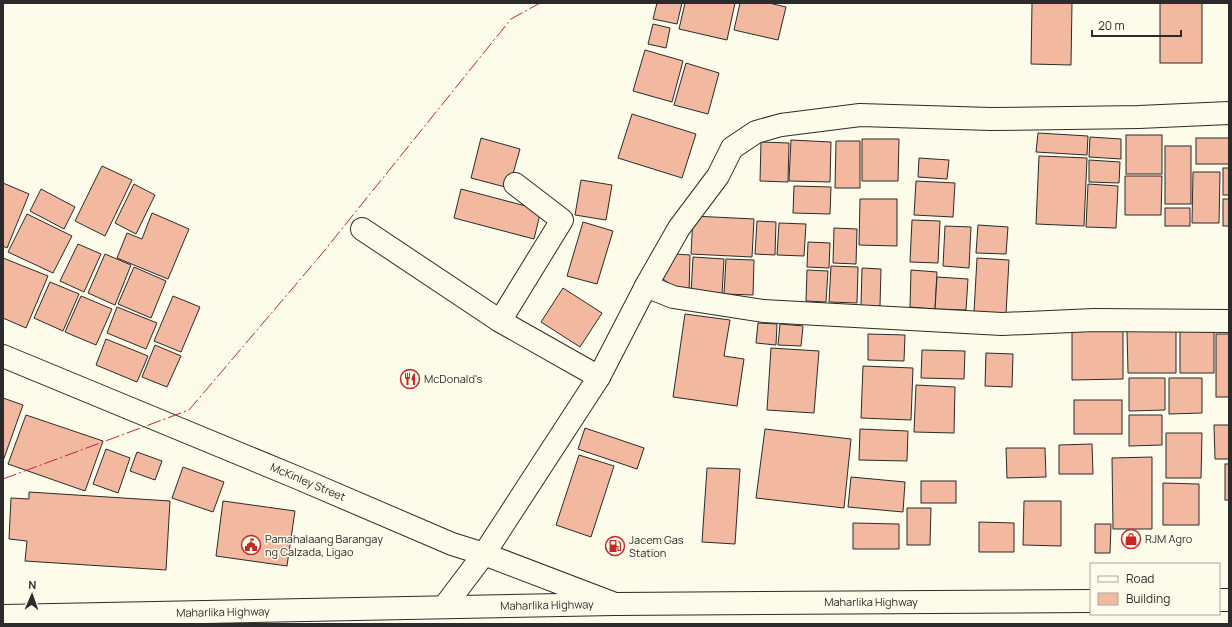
<svg xmlns="http://www.w3.org/2000/svg" width="1232" height="627" font-family="Manrope,sans-serif">
<style>
.building{fill:#f2b8a0;stroke:#2b2b2b}
.lines{fill:none;stroke-linecap:round;stroke-linejoin:round}
.street-casing{stroke:#2b2b2b;stroke-width:24}
.secondary-casing{stroke:#2b2b2b;stroke-width:24}
.highway-casing{stroke:#2b2b2b;stroke-width:24}
.street{stroke:#fdfbea;stroke-width:22}
.secondary{stroke:#fdfbea;stroke-width:22}
.highway{stroke:#fdfbea;stroke-width:22}
.power{stroke:#c62828;stroke-width:1;stroke-dasharray:14 3 2 3;stroke-linecap:butt}
.labels{text-anchor:middle;stroke-width:3;stroke-linejoin:round;paint-order:stroke}
.poi-label{font-size:11px;fill:#2b2b2b;stroke:#fdfbea;text-anchor:start}
.street-label{font-size:11px;fill:#2b2b2b;stroke:#fdfbea}
</style>
<rect width="100%" height="100%" fill="#fdfbea"/>
<!-- building -->
<g class="building">
<path d="M657,3H682L677,24L653,19Z"/>
<path d="M685,3H735L727,40L679,29Z"/>
<path d="M740,3H769L786,7L778,40L734,30Z"/>
<path d="M1032,3H1072L1071,65L1031,64Z"/>
<rect x="1160" y="3" width="42" height="60"/>
<path d="M653,24L670,28L666,48L648,44Z"/>
<path d="M645,50L683,61L672,102L633,91Z"/>
<path d="M686,63L719,73L708,114L674,105Z"/>
<path d="M632,114L696,134L682,178L618,158Z"/>
<path d="M1038,133L1088,136L1087,155L1036,152Z"/>
<rect x="1126" y="135" width="36" height="39"/>
<path d="M1090,137L1121,139V159L1089,157Z"/>
<path d="M481,138L520,149L509,188L471,178Z"/>
<rect x="1196" y="138" width="33" height="26"/>
<path d="M862,139H899L898,181H862Z"/>
<path d="M791,140L831,142L830,182L789,181Z"/>
<path d="M836,141H860V188H835Z"/>
<path d="M761,142L789,143L788,182L760,181Z"/>
<rect x="1165" y="146" width="26" height="58"/>
<path d="M1039,156L1087,158L1084,226L1036,224Z"/>
<path d="M919,158L949,160L947,179L918,177Z"/>
<path d="M1089,160L1120,162L1119,183L1089,182Z"/>
<path d="M102,166L132,180L105,236L75,221Z"/>
<rect x="1223" y="168" width="6" height="27"/>
<path d="M1193,172H1220L1219,223H1192Z"/>
<path d="M1125,176H1162L1161,215H1125Z"/>
<path d="M581,180L612,185L606,220L575,215Z"/>
<path d="M916,181L955,183L953,217L914,215Z"/>
<path d="M3,183L29,194L7,248L3,246Z"/>
<path d="M134,184L155,195L136,234L115,223Z"/>
<path d="M1088,184L1118,186L1116,228L1086,227Z"/>
<path d="M794,186L831,187L830,214L793,213Z"/>
<path d="M41,189L75,207L64,229L30,211Z"/>
<path d="M461,189L541,210L534,239L454,218Z"/>
<path d="M860,199H897V246L859,245Z"/>
<rect x="1223" y="199" width="6" height="27"/>
<rect x="1165" y="208" width="25" height="18"/>
<path d="M152,213L189,229L168,279L117,258L127,233L142,239Z"/>
<path d="M27,214L72,236L53,273L8,252Z"/>
<path d="M693,216L754,219L752,257L691,254Z"/>
<path d="M912,220L940,221L938,263L910,262Z"/>
<path d="M757,221L776,222L775,255L755,254Z"/>
<path d="M583,222L613,231L597,284L567,276Z"/>
<path d="M779,223L806,224L804,256L777,255Z"/>
<path d="M978,225L1008,227L1006,254L976,253Z"/>
<path d="M945,226L971,227L969,268L943,266Z"/>
<path d="M834,228L857,229L856,264L833,263Z"/>
<path d="M808,242L830,243L829,268L807,267Z"/>
<path d="M78,244L101,254L84,292L60,281Z"/>
<path d="M105,254L131,265L115,305L88,293Z"/>
<path d="M676,254L690,255L689,293L674,287L663,279Z"/>
<path d="M693,257L724,259L722,295L691,294Z"/>
<path d="M3,258L48,276L26,328L3,318Z"/>
<path d="M977,258L1009,260L1006,314L974,312Z"/>
<path d="M726,259L754,260L753,295L724,294Z"/>
<path d="M831,266L858,267L857,303L829,302Z"/>
<path d="M134,267L166,281L151,318L118,304Z"/>
<path d="M862,268L881,269L880,306H861Z"/>
<path d="M807,270L828,271L826,302L806,301Z"/>
<path d="M911,270L937,272L935,309L910,307Z"/>
<path d="M937,277L968,279L966,310L935,309Z"/>
<path d="M50,282L79,294L63,331L34,318Z"/>
<path d="M563,288L602,313L580,347L541,322Z"/>
<path d="M81,296L112,309L96,345L65,332Z"/>
<path d="M173,296L200,307L181,352L154,341Z"/>
<path d="M117,307L157,323L146,349L107,333Z"/>
<path d="M685,314L730,320L724,356L744,359L737,406L673,397Z"/>
<path d="M758,323L777,324L776,345L756,343Z"/>
<path d="M780,324L803,326L801,346L778,345Z"/>
<path d="M1072,330H1123V379L1072,380Z"/>
<path d="M1176,330V373H1128L1127,331Z"/>
<path d="M1180,331L1214,332V373H1180Z"/>
<path d="M868,334L905,335L904,361L868,360Z"/>
<rect x="1216" y="334" width="13" height="63"/>
<path d="M106,339L148,356L137,382L96,365Z"/>
<path d="M155,345L181,356L167,387L142,377Z"/>
<path d="M771,348L819,351L814,413L767,410Z"/>
<path d="M922,350L965,351L964,379L921,378Z"/>
<path d="M986,353L1013,354L1012,387L985,386Z"/>
<path d="M863,366L913,368L911,420L861,418Z"/>
<path d="M1129,378H1165V410L1129,411Z"/>
<path d="M1169,378H1202V413L1169,414Z"/>
<path d="M916,385L955,387L954,433L914,432Z"/>
<path d="M3,398L23,405L3,461Z"/>
<rect x="1074" y="400" width="48" height="34"/>
<path d="M26,415L103,441L85,491L8,464Z"/>
<path d="M1129,415H1162V445L1129,446Z"/>
<path d="M1214,425H1229V459H1215Z"/>
<path d="M585,428L644,448L637,469L578,449Z"/>
<path d="M765,429L851,439L844,508L756,498Z"/>
<path d="M860,429L908,431L907,461L859,460Z"/>
<path d="M1166,433H1202L1201,478H1166Z"/>
<path d="M1092,444L1093,474H1059V445Z"/>
<path d="M1006,448H1045L1046,477L1007,478Z"/>
<path d="M106,449L130,458L118,493L93,484Z"/>
<path d="M137,452L162,461L155,480L130,471Z"/>
<path d="M579,455L614,466L591,537L556,525Z"/>
<path d="M1152,457V529H1113L1112,458Z"/>
<rect x="1225" y="464" width="4" height="36"/>
<path d="M183,467L224,482L213,512L172,498Z"/>
<path d="M707,468L740,469L735,544L702,542Z"/>
<path d="M851,477L905,482L903,512L848,507Z"/>
<rect x="921" y="481" width="35" height="22"/>
<path d="M1163,483L1199,484V525H1163Z"/>
<path d="M29,492L170,501L166,570L25,561L27,541L9,539L11,498L29,499Z"/>
<path d="M223,501L295,511L287,566L216,556Z"/>
<path d="M1024,501H1061V546L1023,545Z"/>
<path d="M907,508H931L930,545H907Z"/>
<path d="M979,522L1014,523V552H979Z"/>
<path d="M853,523L899,524V549H853Z"/>
<path d="M1095,524H1111L1110,553H1095Z"/>
</g>
<g class="lines">
<defs>
<g id="street">
<path d="M362,229L500,321L599,377"/>
<path d="M646,286L673,297L763,311L1002,324L1094,320L1229,321"/>
<path d="M500,321L562,220L515,184"/>
<path d="M444,607L484,554L599,377L646,286L679,228L718,176L732,148L756,132L781,125L860,115L991,119L1139,117L1229,113"/>
</g>
<path id="secondary" d="M3,356L298,478L452,544L484,554L615,604"/>
<g id="highway">
<path d="M1219,600H1229"/>
<path d="M3,616L615,604L1091,601"/>
</g>
</defs>
<!-- street casing -->
<use href="#street" class="street-casing"/>
<!-- secondary casing -->
<use href="#secondary" class="secondary-casing"/>
<!-- highway casing -->
<use href="#highway" class="highway-casing"/>
<!-- street -->
<use href="#street" class="street"/>
<!-- secondary -->
<use href="#secondary" class="secondary"/>
<!-- highway -->
<use href="#highway" class="highway"/>
<!-- power -->
<path class="power" d="M3,479L189,410L320,256L511,19L540,3"/>
</g>
<!-- icons -->
<defs>
<symbol id="restaurant-ring" viewBox="-11 -11 22 22"><circle r="9.5" fill="#fdfbea" stroke="#c62828" stroke-width="1.5"/><path d="M-5-6h1v4h1v-4h1v4h1v-4h1v5L-1.5 .5V6h-2V.5L-5-1ZM5-6V6H3V1.5H1.5Q1.5-4 5-6Z" fill="#c62828"/></symbol>
<symbol id="shop-ring" viewBox="-11 -11 22 22"><circle r="9.5" fill="#fdfbea" stroke="#c62828" stroke-width="1.5"/><path d="M-5-2.5h2.3a2.7 3.5 0 0 1 5.4 0H5L5.5 6h-11ZM-1.5-2.5h3a1.5 2.3 0 0 0-3 0Z" fill="#c62828"/></symbol>
<symbol id="civic-ring" viewBox="-11 -11 22 22"><circle r="9.5" fill="#fdfbea" stroke="#c62828" stroke-width="1.5"/><path d="M-.6-6.5H3V-4.5H.6V-3L4-1V1h2V6H-6V1h2V-1L-.6-3ZM-1.2 2.5V6h2.4V2.5Z" fill="#c62828"/></symbol>
<symbol id="fuel-ring" viewBox="-11 -11 22 22"><circle r="9.5" fill="#fdfbea" stroke="#c62828" stroke-width="1.5"/><path d="M-5.5-6h7V0h2V4h1.3V-2.5L3-4.5l.8-.8L6-3V5H2.5V1h-1V6h-7ZM-4.2-4.7v3.2H.2V-4.7Z" fill="#c62828"/></symbol>
</defs>
<g fill-rule="evenodd">
<use href="#restaurant-ring" x="399" y="368" width="22" height="22"/>
<use href="#shop-ring" x="1120" y="528" width="22" height="22"/>
<use href="#civic-ring" x="240" y="534" width="22" height="22"/>
<use href="#fuel-ring" x="604" y="535" width="22" height="22"/>
</g>
<g class="labels">
<!-- poi labels -->
<g class="poi-label">
<text x="424" y="383">McDonald's</text>
<text x="265" y="543">Pamahalaang Barangay<tspan x="265" dy="13">ng Calzada, Ligao</tspan></text>
<text x="1145" y="543">RJM Agro</text>
<text x="629" y="544">Jacem Gas<tspan x="629" dy="13">Station</tspan></text>
</g>
<!-- street labels -->
<g class="street-label">
<text transform="translate(308 482) rotate(23)" y="4">McKinley Street</text>
<text x="871" y="606">Maharlika Highway</text>
<text transform="translate(547 605) rotate(-1)" y="4">Maharlika Highway</text>
<text transform="translate(223 612) rotate(-1)" y="4">Maharlika Highway</text>
</g>
</g>
<!-- border -->
<rect width="1232" height="627" fill="none" stroke="#2b2b2b" stroke-width="8"/>
<!-- legend -->
<rect x="1090" y="563" width="130" height="52" fill="#fdfbea" stroke="#a9a89e"/>
<rect x="1098" y="576" width="20" height="6" fill="#fdfbea" stroke="#a9a89e"/>
<text x="1126" y="583" font-size="12" fill="#2b2b2b">Road</text>
<rect x="1098" y="593" width="20" height="12" fill="#f2b8a0" stroke="#a9a89e"/>
<text x="1126" y="603" font-size="12" fill="#2b2b2b">Building</text>
<!-- north arrow -->
<g transform="translate(32 595) rotate(2)" stroke="#fdfbea" stroke-width="3" paint-order="stroke">
<path d="M0-3L7 15L0 10L-7 15Z" fill="#2b2b2b"/>
<text y="-6" font-size="11" font-weight="bold" text-anchor="middle" fill="#2b2b2b">N</text>
</g>
<!-- scale -->
<path d="M1092 30v6h89v-6" fill="none" stroke="#2b2b2b" stroke-width="2"/>
<text x="1098" y="30" font-size="12" fill="#2b2b2b" stroke="#fdfbea" stroke-width="3" paint-order="stroke">20 m</text>
</svg>
